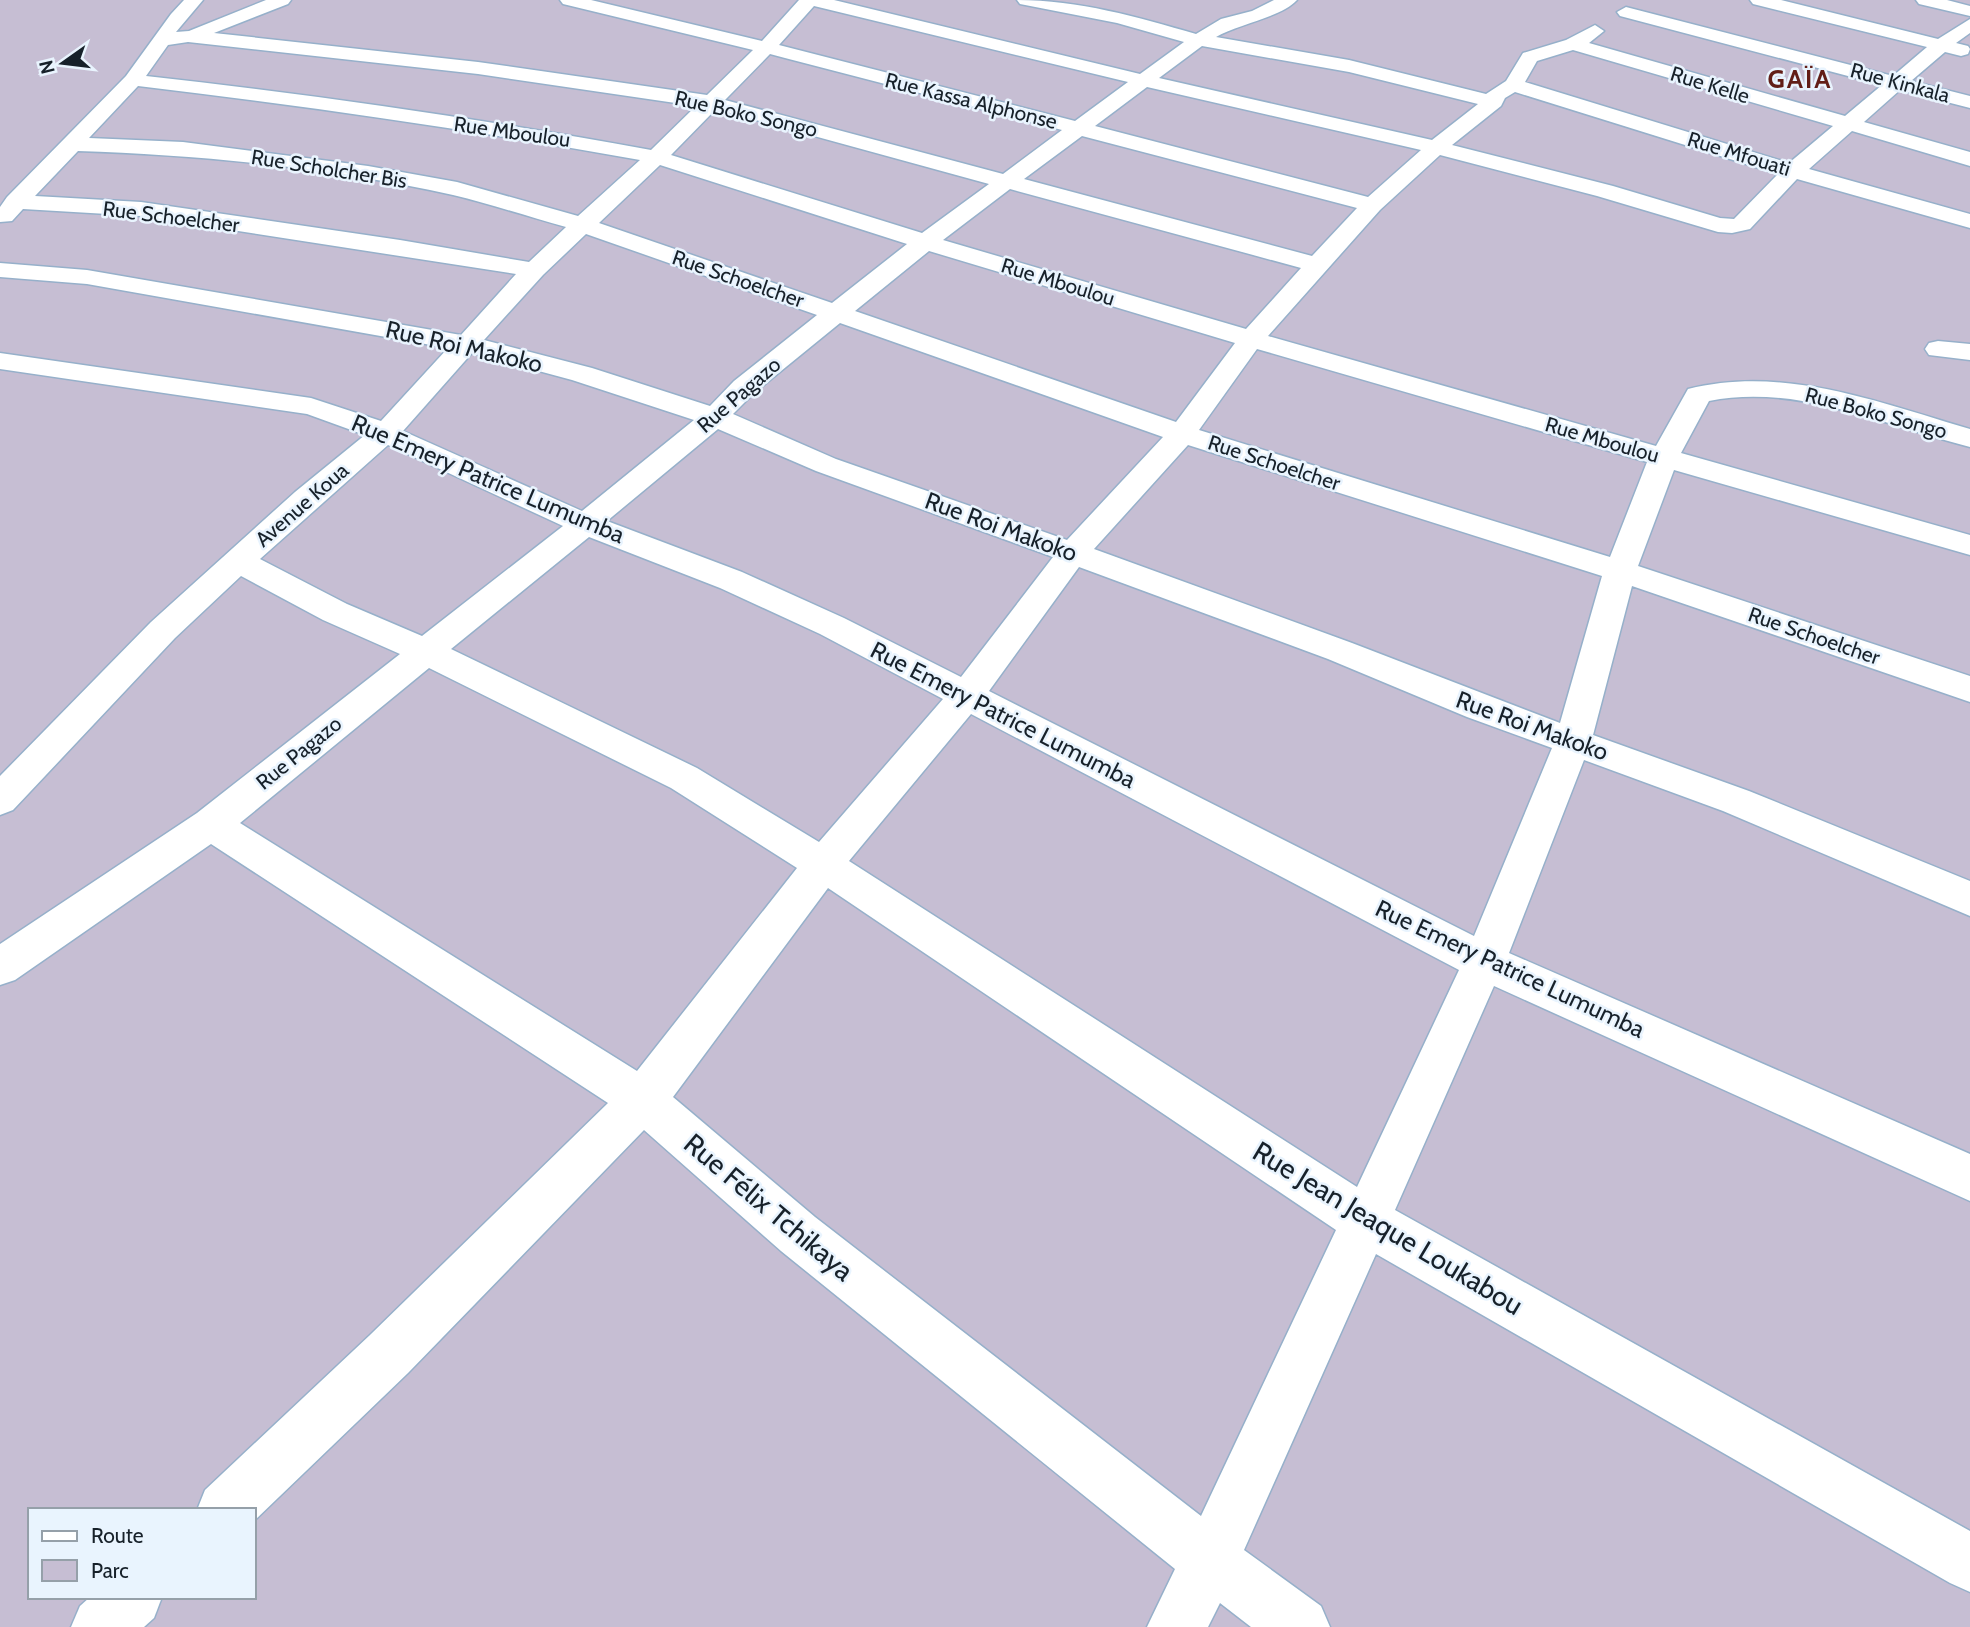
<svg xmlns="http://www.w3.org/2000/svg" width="1970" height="1627" font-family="Cabin,sans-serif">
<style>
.green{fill:#c6bed3;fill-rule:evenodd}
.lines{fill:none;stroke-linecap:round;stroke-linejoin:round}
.street-casing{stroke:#96b0ca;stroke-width:3}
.street{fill:#fff;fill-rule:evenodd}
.labels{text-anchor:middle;stroke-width:5;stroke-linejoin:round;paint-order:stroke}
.far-street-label{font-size:21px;fill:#17212a;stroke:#e9f4fe}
.street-label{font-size:24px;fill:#17212a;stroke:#e9f4fe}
.far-district-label{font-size:26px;font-weight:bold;letter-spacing:2px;fill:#621e17;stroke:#e9f4fe}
.near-street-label{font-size:28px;fill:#17212a;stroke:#e9f4fe}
</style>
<rect width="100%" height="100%" fill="#d2e8fd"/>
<!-- green -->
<path class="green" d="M0,0H1970V1627H0ZM30,1510H254V1597H30Z"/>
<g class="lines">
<defs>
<g id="street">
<path d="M184,0H203L176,32L189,31L266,0H291L288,4L214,33L478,62L707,95L753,50L563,4L560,0H591L762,41L799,0H834L1140,74L1184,42L1117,23L1020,4L1017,0C1079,0 1137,17 1196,34L1221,19L1252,11L1274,0H1297C1282,17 1238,24 1216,37L1349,60L1486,94L1506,81L1523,53L1566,40L1595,25L1604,31L1589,43L1845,116L1882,85L1620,16L1617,12L1626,7L1893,76L1927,47L1753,4L1750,0H1781L1938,39L1970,19V33L1956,43L1968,46L1970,49L1968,54L1961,56L1945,52L1911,81L1970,96V108L1900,90L1864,122L1970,152V166L1852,131L1809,169L1970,214V228L1797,179L1750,229L1732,233L1718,232L1597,196L1440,155L1380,210L1268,336L1656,446L1688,389C1784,365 1878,402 1970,429V447C1885,426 1798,383 1709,401L1681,453L1970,535V555L1674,470L1638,566L1970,676V702L1632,586L1593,735L1749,791L1970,881V916L1723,811L1584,760L1509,953L1970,1154V1201L1494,986L1395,1210L1970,1531V1592L1950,1583L1376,1254L1244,1550L1321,1606L1330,1627H1251L1220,1603L1208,1627H1147L1175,1569L781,1251L644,1130L408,1373L254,1521V1510H197L205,1490L370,1335L608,1103L211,844L15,980L0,985V944L197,813L400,654L323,620L241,576L175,638L13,810L0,815V776L151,622L295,492L365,435L307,414L0,369V353L311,398L381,421L448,348L87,284L0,277V263L87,270L461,335L516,274L141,216L23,209L12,221L0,222V207L7,197L126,76L171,14ZM814,6L1128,82L1075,121L779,45ZM188,42L478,74L696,106L651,150C483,119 315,95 146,76L168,45ZM1202,46L1349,72L1478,104L1432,140L1159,78ZM1573,50L1833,126L1789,163L1525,82L1537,61ZM770,54L785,58L1062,130L1003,174L725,100ZM138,86C306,106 473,130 640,160L578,216L457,182L368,166L183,142L89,138ZM1147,87L1421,150L1368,197L1095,126ZM1515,92L1778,174L1734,219L1720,218L1613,186L1452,145L1501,106L1505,98ZM716,109L989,184L922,233L671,155ZM1082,136L1357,208L1312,256L1024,179ZM78,151C201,155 333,168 453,195C491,204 529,217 566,227L529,262L400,240L141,202L35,196ZM660,165L907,244L832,303L599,223ZM1010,189L1301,268L1246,329L943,240ZM586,234L817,315L734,381L710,406L592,368L484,340L543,275ZM929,251L1235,343L1176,422L855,311ZM840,323L1163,437L1067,540L836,459L733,414L754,393ZM1257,349L1647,462L1610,557L1199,430ZM472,353L572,380L694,420L582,511L403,431ZM718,429L816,471L1053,557L961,677L844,618L742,572L607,521ZM388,445L563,526L422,636L347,604L260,559ZM1188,445L1602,576L1560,723L1352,643L1094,549ZM589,537L720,588L820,634L943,699L819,842L697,768L451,649ZM1079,567L1328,659L1467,717L1552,748L1474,936L989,691ZM429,668L671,788L797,868L637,1071L240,823ZM971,714L1459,970L1357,1187L849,861ZM828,888L1336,1230L1201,1516L815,1217L673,1097Z"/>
<path d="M1916,0H1947L1970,6V16L1919,4Z"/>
<path d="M1938,341L1970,344V360L1929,355L1925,349L1929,343Z"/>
<path d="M90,1597H162L154,1618L144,1627H71L80,1606Z"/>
</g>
</defs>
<!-- street casing -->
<use href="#street" class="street-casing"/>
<!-- street -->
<use href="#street" class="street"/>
</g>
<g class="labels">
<!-- far-street labels -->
<g class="far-street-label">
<text transform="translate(1900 83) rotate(15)" y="7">Rue Kinkala</text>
<text transform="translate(1710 85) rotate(17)" y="7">Rue Kelle</text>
<text transform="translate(971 101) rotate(14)" y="7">Rue Kassa Alphonse</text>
<text transform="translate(746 114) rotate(13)" y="7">Rue Boko Songo</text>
<text transform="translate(512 132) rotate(8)" y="7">Rue Mboulou</text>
<text transform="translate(1739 154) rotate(17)" y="7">Rue Mfouati</text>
<text transform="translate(329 169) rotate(9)" y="7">Rue Scholcher Bis</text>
<text transform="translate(171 217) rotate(7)" y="7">Rue Schoelcher</text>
<text transform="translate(738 279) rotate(19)" y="7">Rue Schoelcher</text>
<text transform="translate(1058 282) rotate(17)" y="7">Rue Mboulou</text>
<text transform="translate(739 395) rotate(-41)" y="7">Rue Pagazo</text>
<text transform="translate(1876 413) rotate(15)" y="7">Rue Boko Songo</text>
<text transform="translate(1602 440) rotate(16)" y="7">Rue Mboulou</text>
<text transform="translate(1274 463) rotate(18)" y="7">Rue Schoelcher</text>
<text transform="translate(302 505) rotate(-41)" y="7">Avenue Koua</text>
<text transform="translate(1814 636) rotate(19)" y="7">Rue Schoelcher</text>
<text transform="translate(299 753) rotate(-39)" y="7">Rue Pagazo</text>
</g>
<!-- street labels -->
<g class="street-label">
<text transform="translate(464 347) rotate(13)" y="8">Rue Roi Makoko</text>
<text transform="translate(488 479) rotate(23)" y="8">Rue Emery Patrice Lumumba</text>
<text transform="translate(1001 527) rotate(20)" y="8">Rue Roi Makoko</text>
<text transform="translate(1003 715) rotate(27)" y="8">Rue Emery Patrice Lumumba</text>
<text transform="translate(1532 726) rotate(20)" y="8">Rue Roi Makoko</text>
<text transform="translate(1510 969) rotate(25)" y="8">Rue Emery Patrice Lumumba</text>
</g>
<!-- far-district labels -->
<g class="far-district-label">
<text x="1800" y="88">GAÏA</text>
</g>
<!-- near-street labels -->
<g class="near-street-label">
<text transform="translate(769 1207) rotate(40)" y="10">Rue Félix Tchikaya</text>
<text transform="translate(1388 1228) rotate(31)" y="10">Rue Jean Jeaque Loukabou</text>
</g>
</g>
<!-- legend -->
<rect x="28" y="1508" width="228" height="91" fill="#e9f4fe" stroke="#95a0a9" stroke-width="2"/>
<rect x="42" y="1531" width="35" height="10" fill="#ffffff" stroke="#95a0a9" stroke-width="2"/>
<text x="91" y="1543" font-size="21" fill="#17212a">Route</text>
<rect x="42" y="1560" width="35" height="21" fill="#c6bed3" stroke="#95a0a9" stroke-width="2"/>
<text x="91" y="1578" font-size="21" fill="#17212a">Parc</text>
<!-- north arrow -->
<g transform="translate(63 63) rotate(256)" stroke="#e9f4fe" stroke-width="5" paint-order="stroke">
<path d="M0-5L12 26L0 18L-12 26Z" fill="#17212a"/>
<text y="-10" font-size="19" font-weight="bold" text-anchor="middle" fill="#17212a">N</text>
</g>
</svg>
